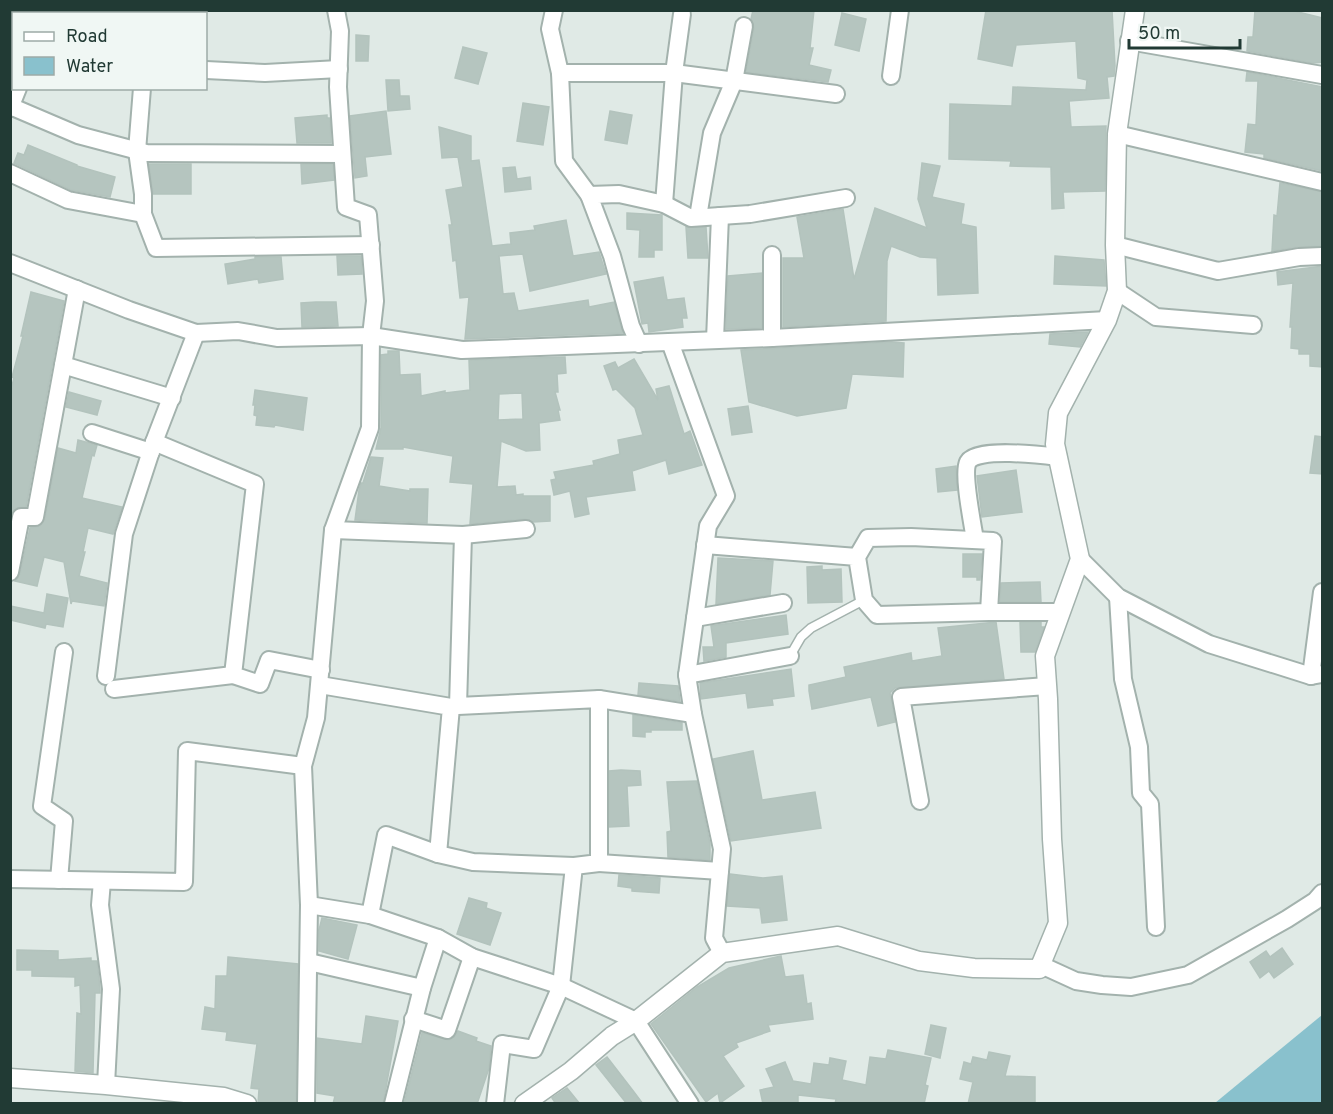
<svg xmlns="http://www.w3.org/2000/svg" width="1333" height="1114" font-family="Overpass,sans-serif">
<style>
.water{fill:#89c1cd}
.building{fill:#b5c5bf;stroke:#b3c3bd;stroke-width:1.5;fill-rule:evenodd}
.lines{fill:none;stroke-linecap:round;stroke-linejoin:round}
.service-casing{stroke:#a3b2ad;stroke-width:11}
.minor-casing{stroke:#a3b2ad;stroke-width:20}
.tertiary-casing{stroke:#a3b2ad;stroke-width:21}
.service{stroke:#fff;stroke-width:8}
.minor{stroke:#fff;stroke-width:16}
.tertiary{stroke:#fff;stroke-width:18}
</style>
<rect width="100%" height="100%" fill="#e0eae6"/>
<!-- water -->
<path class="water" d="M1322,1015V1103H1215Z"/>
<!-- building -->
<g class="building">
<path d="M753,10H814L810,48H813L809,65L831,70L828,82L746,72L754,28L751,19Z"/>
<path d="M986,10H1112L1115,66L1114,76L1107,77L1109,98L1069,101L1071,127L1106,126L1105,191L1063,192L1064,208L1052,209L1051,167L1010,166L1011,161L949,159L950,104L1012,106L1013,87L1086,90L1087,80L1078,78L1076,41L1016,45L1012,66L978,59Z"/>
<path d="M1255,10H1290L1323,18V62L1313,63L1247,51L1248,37H1253Z"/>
<path d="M842,13L866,19L859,51L835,45Z"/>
<path d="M356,35L369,36L368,61H356Z"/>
<path d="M463,47L487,53L478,84L455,78Z"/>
<path d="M1247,72L1323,87V171L1264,158V154L1245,152L1248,124L1256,125L1258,81H1246Z"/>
<path d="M386,80H399L400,96H409L410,109L388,111Z"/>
<path d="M523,103L549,107L543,145L517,141Z"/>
<path d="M386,111L391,154L365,157L367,176L355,178L350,116Z"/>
<path d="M610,111L632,115L627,144L605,140Z"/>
<path d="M327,115V118H330L331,143H297L295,118Z"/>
<path d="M439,127L471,136V161L479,160L492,246L511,244L510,233L535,230L534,226L566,220L573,256L599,252L606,274L530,291L523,254L499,256L503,294L514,293L518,311L588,300L589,307L614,302L623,333L465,339L469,297L460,298L456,260L453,261L449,225H452L446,190L463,187L458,157L442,158Z"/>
<path d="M28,145L77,165V166L115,177L110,197L71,190L14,163L18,153L24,155Z"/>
<path d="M922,163L940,166L932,197L964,204L961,224L976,227L978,293L938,295L937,258L920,257L891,246L887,261L886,321L783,327V258H804L797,217L843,209L854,279L875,208L927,228L918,199Z"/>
<path d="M149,164H191V194H153Z"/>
<path d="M301,164H333L334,180L302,184Z"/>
<path d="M515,167L517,179L530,177L531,189L505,192L503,168Z"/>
<path d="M1280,183L1323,192V246L1297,247L1272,251L1274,215L1277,216Z"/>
<path d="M627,213L662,215V250H654V257H639L640,230L627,229Z"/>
<path d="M686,227H706L708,258H688Z"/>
<path d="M337,256H361L362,274L338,275Z"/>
<path d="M1055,256L1104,260L1106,286L1054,284Z"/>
<path d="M255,257H281L283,279L259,283L258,279L228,284L225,264L255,259Z"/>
<path d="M1323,266V367L1310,366V354H1299V349L1291,348L1292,327H1290L1293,283L1278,285L1277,272Z"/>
<path d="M762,273V328L726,329L728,276Z"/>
<path d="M663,277L667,300L684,298L687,318H682L683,327L649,332L648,323L642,324L634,282Z"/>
<path d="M31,292L64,301L26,507L16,508L10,516V393L14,378L12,377L23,336H21Z"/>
<path d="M316,302H336L338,326L302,327L301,303Z"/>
<path d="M1088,332L1080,347L1049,344L1050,334Z"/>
<path d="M891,342L904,343L903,377L852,374L846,408L797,416L749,402L741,350Z"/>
<path d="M388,351H399L400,375L420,374L421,396L445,391V393L470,390L469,360L565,357L566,373L557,374L558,392H555L560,410H558L560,420L539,423L540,450L526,451L501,441L497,487L515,486L516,495L523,494V496H550V521L533,522L525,519L470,524L473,484L450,482L453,456L403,447V449H376L381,428V355L388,354ZM522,393L523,419L498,420L499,394Z"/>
<path d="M634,359L658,400L656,389L669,386L684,434L690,431L702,465L669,474L666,460L632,471L635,490L586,497L589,514L575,517L570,491L554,495L551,480L556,479L554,472L594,465L593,461L620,454L618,440L643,435L635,408L616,389L613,390L604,366L615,362L618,368Z"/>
<path d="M255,390L307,398L303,430L275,425L274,427L256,425L257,416L254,415L255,405H253Z"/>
<path d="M69,392L101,401L97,415L66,407Z"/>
<path d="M748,406L752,432L732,435L728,409Z"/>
<path d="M1315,436L1323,437V474L1310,473Z"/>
<path d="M78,440L97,445L94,456L92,455L82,498L122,507L113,534L88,528L83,552H85L79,576L107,583L104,606L72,601L71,604L64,562L44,557L37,586L15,581L20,574L30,528L40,526L45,519L58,448L76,453Z"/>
<path d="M371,457L383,458L379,486L410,491V489H428L427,523L355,520L359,490L361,483H363Z"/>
<path d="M956,466L957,490L938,492L936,469Z"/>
<path d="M1016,470L1022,512L982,517L977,476Z"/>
<path d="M963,554H982L980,580H977V577H963Z"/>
<path d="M718,558L773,561L770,595L716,604Z"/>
<path d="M822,566V570L841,569L842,602L808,603L807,567Z"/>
<path d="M1040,582L1041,602H1000L1001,583Z"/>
<path d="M47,594L68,598L63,627L46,624L45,628L10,620V606L44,613Z"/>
<path d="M786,615L788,634L726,643V657L704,661L703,647H714L711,626Z"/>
<path d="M996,622L1004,679L895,688L890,693L895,722L878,726L871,697L812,709L809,691V685L846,677L844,667L911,653L912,661L942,656L938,628Z"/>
<path d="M1020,622H1041V627H1044L1035,652H1021Z"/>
<path d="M791,669L794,696L772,699L773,705L748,708L746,693L701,699L700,683Z"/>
<path d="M639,683L678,686L680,701L638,695Z"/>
<path d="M633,715L682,723V730H651V732H645V737L633,736Z"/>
<path d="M753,751L762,800L815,792L821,828L731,841L713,759Z"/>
<path d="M621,770L640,771L641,785L627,786L629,826L609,827V771Z"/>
<path d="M697,781L710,844V860L668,857L667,832L671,831L667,782Z"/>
<path d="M730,874L763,878L782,876L787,920L762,923L760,908L727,906Z"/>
<path d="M619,875L660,878L659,893L632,891V888L618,886Z"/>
<path d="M469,898L487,903L486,908L501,913L490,945L457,934Z"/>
<path d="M322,918L357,925L348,959L319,951V930Z"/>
<path d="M1282,948L1293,964L1274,978L1269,971L1260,978L1250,962L1266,951L1270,957Z"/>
<path d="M17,950L58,951V960L91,958V961H97L100,989V993H95L93,1073L75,1071L77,1013L81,1014L80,985L75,986V977L32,976V970H17Z"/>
<path d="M781,956L785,977L803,975L807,1004L811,1003L813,1019L768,1025L770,1031L736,1043L738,1047L723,1056L744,1086L720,1103L718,1093L706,1102L651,1024L697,987L729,968Z"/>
<path d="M228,957L298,964L296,1104H258L259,1089L251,1088L257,1044L226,1040L227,1032L202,1029L205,1007L215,1009L216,976H227Z"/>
<path d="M366,1016L398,1021L383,1104H333L335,1096L317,1093V1038L362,1044Z"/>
<path d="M931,1025L946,1028L940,1058L925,1054Z"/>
<path d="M458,1031L477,1038L476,1041L491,1046L489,1068L477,1104H404L422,1033L449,1040L454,1037Z"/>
<path d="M888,1050L931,1058L925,1085L928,1086L924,1104H835L836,1099L798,1095V1102L796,1104H763L760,1090L774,1087L766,1069L785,1062L793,1081L811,1084L814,1063L829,1065L830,1058L846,1061L842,1080L866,1085L870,1057L886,1059Z"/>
<path d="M989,1052L1010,1056L1005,1076L1035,1077V1104H968L973,1082L960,1079L964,1062L971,1064L973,1057L987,1060Z"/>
<path d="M607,1057L634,1092L643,1104H627L596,1065Z"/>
<path d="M567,1088L580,1104H556L552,1098Z"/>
</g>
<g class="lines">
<defs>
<path id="service" d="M790,656L801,637L811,628L864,600"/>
<g id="minor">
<path d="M142,10V14"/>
<path d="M554,10L550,29L560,73H674L836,94"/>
<path d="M48,14L49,10"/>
<path d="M1129,41L1322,75"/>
<path d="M206,70L265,73L339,69"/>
<path d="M560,73L564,161L589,195"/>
<path d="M891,76L900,10"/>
<path d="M142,88L137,151L143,194V214L156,248L371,245"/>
<path d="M10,106L78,135L146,153L342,154"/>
<path d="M10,108L18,88"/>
<path d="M1117,134L1322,182"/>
<path d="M10,173L68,200L143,214"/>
<path d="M664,204L674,73L682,14"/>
<path d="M698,217L712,133L734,81L744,26"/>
<path d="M1115,245L1218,271L1299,257L1322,256"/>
<path d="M10,263L129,310L196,333L238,331L277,338L371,336L462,350L772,338V255"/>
<path d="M1117,291L1156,317L1253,325"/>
<path d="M772,338L1107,320"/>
<path d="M715,340L720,216"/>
<path d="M670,342L726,496L708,526L687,675L693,714L722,849L714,938L722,953"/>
<path d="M639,344L631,326L612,256L589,195L619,194L664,204L691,218L750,214L846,198"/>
<path d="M63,365L172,398"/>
<path d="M92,433L151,452"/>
<path d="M154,442L255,484L233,675L260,684L269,660L321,670"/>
<path d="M333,530L463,535L526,529"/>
<path d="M463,535L458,706L599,699V863L574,866L561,986L534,1049L502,1044L495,1104"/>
<path d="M975,540C973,526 962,473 968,462C976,447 1042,455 1058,457"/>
<path d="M705,545L857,557L868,538L911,537L993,541L989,612L877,615L864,600L857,557"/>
<path d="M1080,559L1118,597L1209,644L1311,676L1322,674"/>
<path d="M10,572L21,517H35L77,289"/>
<path d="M1118,597L1123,679L1139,747L1141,793L1150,804L1156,927"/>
<path d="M989,612H1060"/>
<path d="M695,618L783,603"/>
<path d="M687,675L790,656"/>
<path d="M106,676L124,534L154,442L196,333"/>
<path d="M1311,676L1322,592"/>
<path d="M320,685L451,707L438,854L386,835L370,915"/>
<path d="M114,689L233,675"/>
<path d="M599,699L693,714"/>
<path d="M920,801L901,697L1047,686"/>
<path d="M438,854L473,862L574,866"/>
<path d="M599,863L720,871"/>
<path d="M10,879L184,882L187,751L303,766"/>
<path d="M59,880L64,821L42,806L64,652"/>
<path d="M102,881L100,905L111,989L106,1085"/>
<path d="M309,905L370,915L438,938L472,957L561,986L636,1021L690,1104"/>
<path d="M309,962L422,988"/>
<path d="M1041,965L1076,981L1102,985L1131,987L1188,975L1287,919L1315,901L1322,893"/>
<path d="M413,1019L447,1030L472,957"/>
<path d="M306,1104L309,905L303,766L316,718L333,530L370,428L371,336L375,301L368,215L346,207L338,87L340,31L336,10"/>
<path d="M393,1104L422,988L438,938"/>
</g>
<g id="tertiary">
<path d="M10,1078L106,1085L224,1097L247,1104"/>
<path d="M524,1104L571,1071L612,1036L636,1021L722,953L838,936L919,961L974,968L1039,969L1058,923L1052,839L1048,699L1045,656L1080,559L1055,444L1058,413L1107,320L1117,291L1115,245L1117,134L1135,10"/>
</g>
</defs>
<!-- service casing -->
<use href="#service" class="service-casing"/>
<!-- minor casing -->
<use href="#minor" class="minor-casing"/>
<!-- tertiary casing -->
<use href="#tertiary" class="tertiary-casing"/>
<!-- service -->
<use href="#service" class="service"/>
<!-- minor -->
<use href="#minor" class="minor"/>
<!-- tertiary -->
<use href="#tertiary" class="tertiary"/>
</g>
<!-- border -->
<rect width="1333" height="1114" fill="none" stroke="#213a34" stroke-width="24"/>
<!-- legend -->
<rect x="12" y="12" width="195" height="78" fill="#f0f7f4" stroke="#9daba7" stroke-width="1.5"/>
<rect x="24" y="32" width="30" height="9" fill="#ffffff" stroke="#9daba7" stroke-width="1.5"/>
<text x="66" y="42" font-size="18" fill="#213a34">Road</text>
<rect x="24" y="57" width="30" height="18" fill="#89c1cd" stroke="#9daba7" stroke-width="1.5"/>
<text x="66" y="72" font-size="18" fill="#213a34">Water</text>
<!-- scale -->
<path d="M1129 39v9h111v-9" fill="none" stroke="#213a34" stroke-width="3"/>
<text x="1138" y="39" font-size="18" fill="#213a34" stroke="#f0f7f4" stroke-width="4.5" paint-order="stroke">50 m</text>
</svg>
